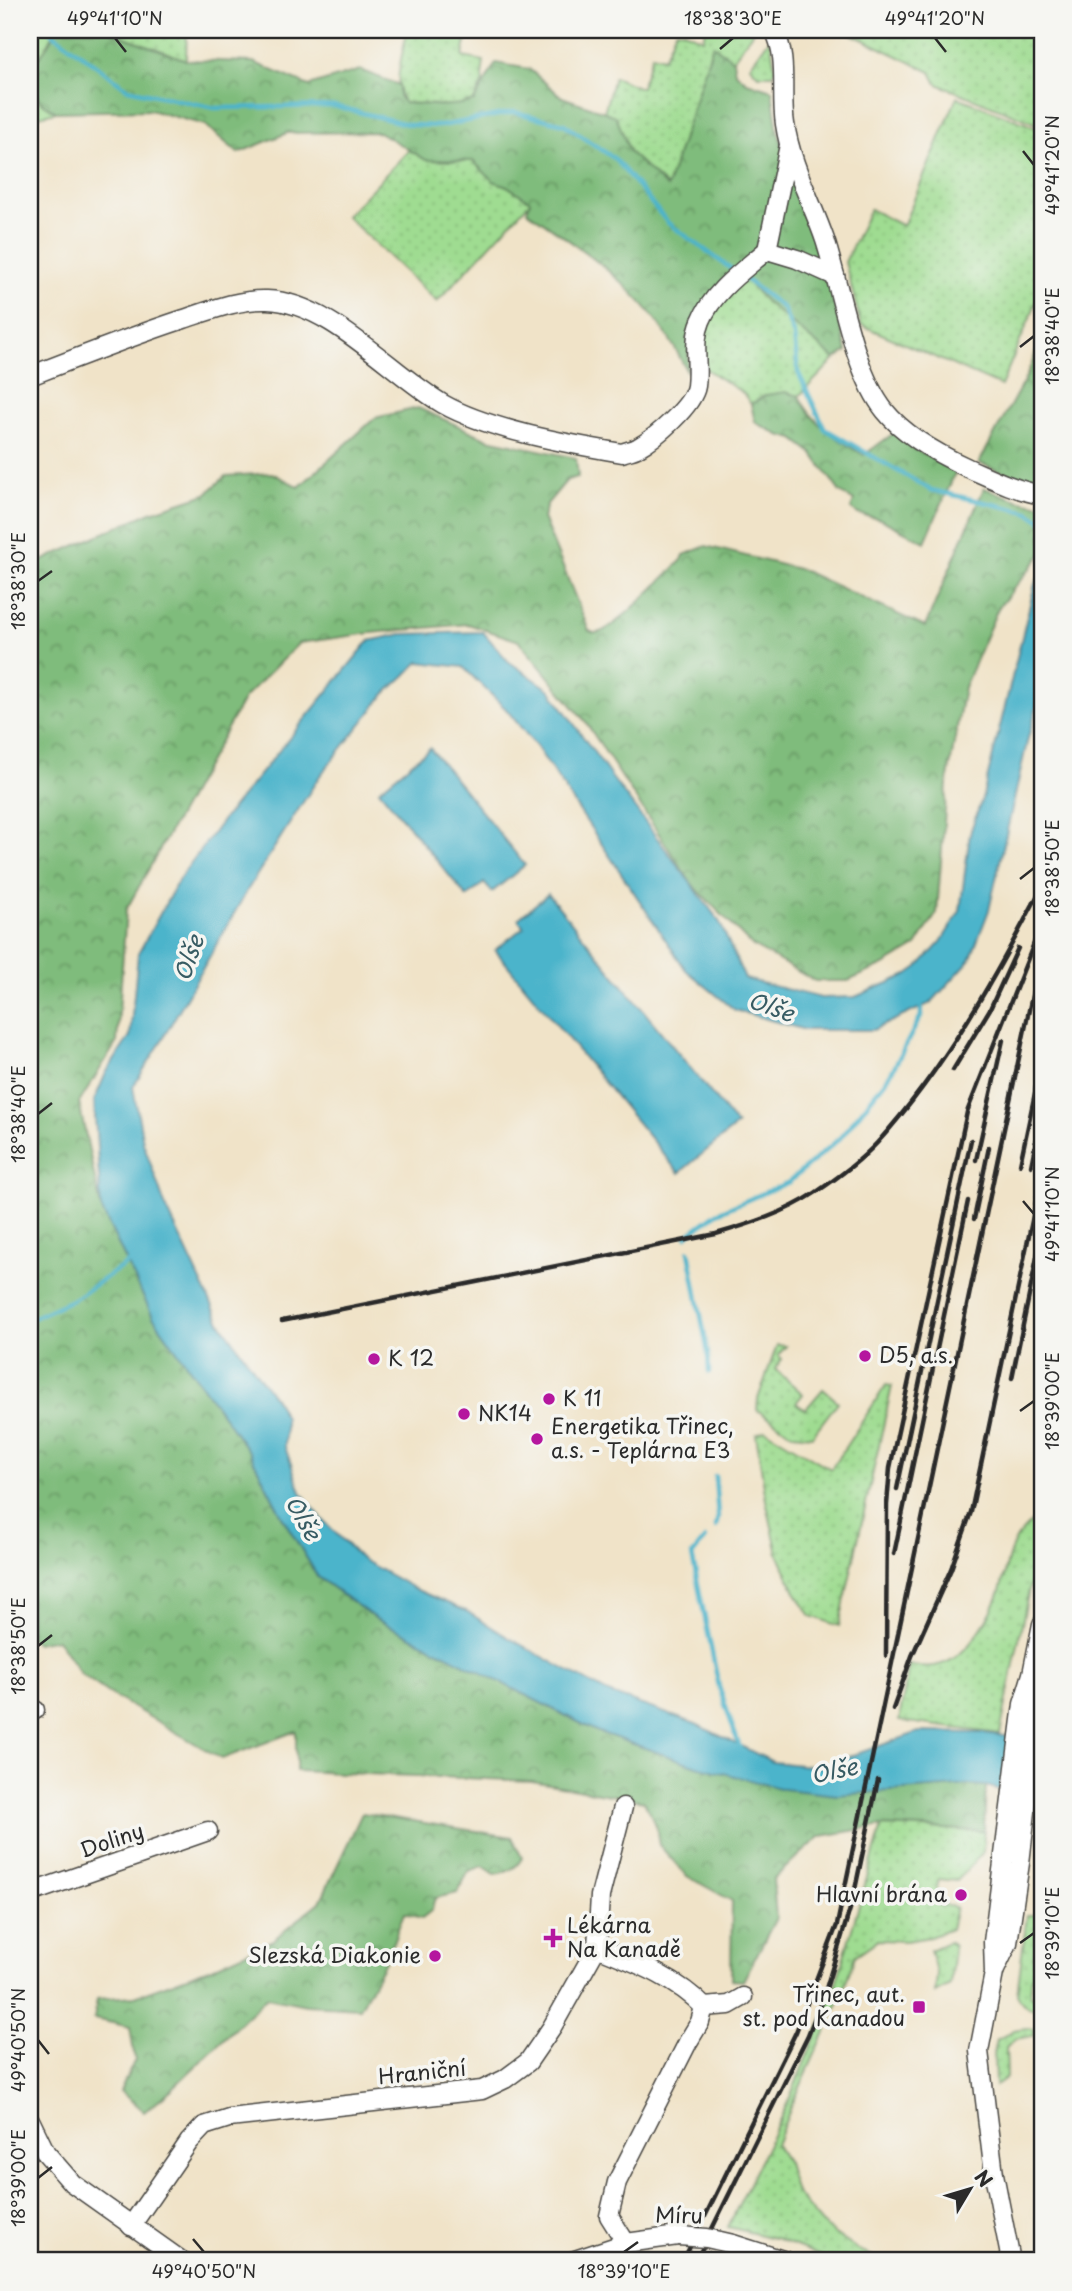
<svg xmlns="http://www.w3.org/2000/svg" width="1072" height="2291" font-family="'Playpen Sans',sans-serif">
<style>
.grass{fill:url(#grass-dots);stroke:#65845e;stroke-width:2}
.forest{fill:url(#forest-crowns);stroke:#557453;stroke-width:2}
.water{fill:#4cb4cb;stroke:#3c707b;stroke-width:2}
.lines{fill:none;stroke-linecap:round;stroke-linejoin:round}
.stream{stroke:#4cb4cb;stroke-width:4.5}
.minor-casing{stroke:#494743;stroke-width:21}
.minor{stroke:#fff;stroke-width:18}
.rail{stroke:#2b2b2b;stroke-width:4.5}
.minor-bridge-casing{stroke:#494743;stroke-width:21;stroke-linecap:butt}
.minor-bridge{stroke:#fff;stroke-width:18}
.ticks{fill:none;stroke:#2b2b2b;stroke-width:2.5}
.poi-dot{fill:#b5179e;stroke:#f6f6f2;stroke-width:2.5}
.labels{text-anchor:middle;stroke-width:7;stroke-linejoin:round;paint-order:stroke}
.poi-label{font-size:21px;fill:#2b2b2b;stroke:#f6f6f2;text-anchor:start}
.street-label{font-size:21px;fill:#2b2b2b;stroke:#f6f6f2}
.water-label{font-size:23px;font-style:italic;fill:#375b63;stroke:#f6f6f2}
.neatline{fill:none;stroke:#2b2b2b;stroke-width:2.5}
.ticks-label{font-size:18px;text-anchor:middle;fill:#2b2b2b}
</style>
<defs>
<pattern id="grass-dots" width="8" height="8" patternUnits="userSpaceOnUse" patternTransform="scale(1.75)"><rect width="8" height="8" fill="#9fdc91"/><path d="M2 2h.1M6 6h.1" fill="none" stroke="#89bd7d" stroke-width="1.8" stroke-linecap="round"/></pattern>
<pattern id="forest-crowns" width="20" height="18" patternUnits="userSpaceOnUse" patternTransform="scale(1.75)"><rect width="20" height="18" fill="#7fbc7b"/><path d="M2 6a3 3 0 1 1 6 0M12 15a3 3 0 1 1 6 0" fill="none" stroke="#689965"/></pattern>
</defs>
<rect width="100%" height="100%" fill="#f6f6f2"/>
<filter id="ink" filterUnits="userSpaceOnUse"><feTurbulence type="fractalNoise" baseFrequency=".0143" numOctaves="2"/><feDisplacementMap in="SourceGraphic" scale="14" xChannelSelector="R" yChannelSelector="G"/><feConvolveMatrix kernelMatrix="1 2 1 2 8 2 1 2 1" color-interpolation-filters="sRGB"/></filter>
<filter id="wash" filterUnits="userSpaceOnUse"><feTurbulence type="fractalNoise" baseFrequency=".00686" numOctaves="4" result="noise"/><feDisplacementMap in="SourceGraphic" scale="28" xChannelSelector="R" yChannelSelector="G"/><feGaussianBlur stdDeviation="1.57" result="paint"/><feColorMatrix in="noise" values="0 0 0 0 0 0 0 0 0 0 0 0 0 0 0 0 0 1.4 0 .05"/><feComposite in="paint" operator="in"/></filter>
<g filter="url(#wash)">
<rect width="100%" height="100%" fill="#f0e3c8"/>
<!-- grass -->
<g class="grass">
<path d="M30,30H56L48,45L30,70Z"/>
<path d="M106,30H187L186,60Z"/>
<path d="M407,30H468L463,57L484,61L482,77L483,81L474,101L456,106L404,103C391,85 404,51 407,30Z"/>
<path d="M676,30H682L703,39L705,30H754L733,60L712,46L668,188L630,153L616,117L604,112L614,77L641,88L652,55L664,58Z"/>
<path d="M843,30H1042V126L937,84L931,72Z"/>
<path d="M770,38L775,69L772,75H758L750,66Z"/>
<path d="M30,84L40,101L56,112L30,118Z"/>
<path d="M957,97L1042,130V289L1001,386L861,325L845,262L870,209L903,226Z"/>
<path d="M409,150L426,160L473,161L493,180L507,186L531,201L437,302L346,216Z"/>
<path d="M744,278L766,302L835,359L799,396C780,390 768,394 751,404L743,393L706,369C695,328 717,306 744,278Z"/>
<path d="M777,1345L786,1346L778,1355L782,1359L775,1369L803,1394L796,1403L805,1410L823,1389L838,1402L812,1436L793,1434L757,1410L758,1399Z"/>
<path d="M886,1385L892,1386L839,1626L811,1616L795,1592L778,1554L766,1500L756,1434L765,1430L831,1469Z"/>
<path d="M1042,1514V1550L1037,1549L1000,1734L899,1721L909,1665C920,1666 931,1668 942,1664C969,1656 993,1613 1001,1588C1006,1571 1008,1551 1018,1536C1025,1527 1033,1520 1042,1514Z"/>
<path d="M882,1826L984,1831L983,1852L957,1881L938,1879L935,1904L956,1907L951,1929L930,1937L906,1941L878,1940L855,1956L840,1999L791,2107L776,2145L787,2163L796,2193L825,2227L858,2250L882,2261H833L778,2239L728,2227L788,2102L833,1994Z"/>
<path d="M1027,1915H1038L1030,1995L1039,1997V2010C1027,2010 1022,2004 1017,1994Z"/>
<path d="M949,1942L954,1946L950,1985L935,1993L937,1975L930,1950Z"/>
<path d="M1027,2028L1033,2029V2036L1015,2039L1006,2047L1007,2077L995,2086L994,2054L997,2040L1014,2030Z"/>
<path d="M315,2250L327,2252L341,2261H298L302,2253Z"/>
</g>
<!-- forest -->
<g class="forest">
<path d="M56,30H106L186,60L253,62L309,86L360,70L399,85V96L404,103C428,105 451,108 474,101L496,63L529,69L562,97L616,116L630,153L667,187L713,45L733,60L735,72L747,82L772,90L778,132L817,241L847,351L835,359L766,302L744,278L690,335L687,372C654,297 592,256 527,211L530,201L507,186L493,181L473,161L426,160L379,132L287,133L238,153L205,125L150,110L56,112L40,101L30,84V70L48,45Z"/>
<path d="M1042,338V484L1021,479L979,463L1027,375Z"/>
<path d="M785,392L799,396C813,425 837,439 864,455L894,433L918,451L956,471L925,542L880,519L858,514L851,509L854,501L840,492L812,453L794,439L779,435L755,422L751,404L766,395Z"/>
<path d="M418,408L488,439L576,458L578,477L567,480L547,504L543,518L589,631C594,633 595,634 600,632C619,625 665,576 682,560L684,555L706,546L802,570L925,627L984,488L1020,501L1042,505V554L998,608L964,687L947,784L937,913L916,946L884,965L848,981H815L751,945L691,883L585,721L519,641L468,624L371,633L299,643L244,698L126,910L117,1042L79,1103L101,1208L153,1317L250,1453L283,1518L318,1577L376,1619L596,1731L697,1766L986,1786L984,1831L882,1826L821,1836L773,1879L776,1918L743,1981L731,1980L732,1901L687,1876L659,1845L656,1825L644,1801L532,1781L296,1771V1731L222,1759L108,1693L81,1674L57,1639L36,1643L30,1637V567L54,555L151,512L206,494L226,476L272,473L299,487L375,418Z"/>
<path d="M362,1813L512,1837L522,1858C516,1869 508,1872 495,1874L483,1866L469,1871L457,1893L435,1898L431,1911L422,1918L404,1913L387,1958L360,2008L306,2005L267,1997L172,2089L144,2112L120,2091L135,2060L130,2027L94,2019L97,1999L135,1996L209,1969L273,1940L320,1902Z"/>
</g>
<!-- water -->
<g class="water">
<path d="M1042,573V688L1028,738L989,910L970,960L931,1003L873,1030H805L735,1010L686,970L536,746L506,709L463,667L419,662L384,695L319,777L248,889L158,1047L133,1087L143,1142L165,1205L220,1322L275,1399L285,1418V1447L301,1492L324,1521L361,1559L417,1590L466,1611L509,1638L608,1693L696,1724L773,1762L819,1767L919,1732L982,1733L1042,1741V1801L986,1786L971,1785L837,1795L783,1789L697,1766L596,1731L376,1619L318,1577L283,1518L250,1453L153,1317L101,1208L94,1101L106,1073L130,1036L138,954L179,879L224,818L369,641L402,634L483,632L508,661L550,690L610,775L719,921L745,979L821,998L855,997L905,976L918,967L941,942L960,911L970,833L983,796L1035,584Z"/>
<path d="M430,748L525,865L492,892L484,883L467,897L379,790Z"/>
<path d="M548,894L737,1125L679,1173L495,950L524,927L518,919Z"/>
</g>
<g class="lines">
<!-- stream -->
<g class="stream">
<path d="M48,30L128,89L215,108L334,106L411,125L441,126L514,112L564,124L615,159L668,223L734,271"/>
<path d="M741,276L783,308L794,336L798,372L825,429L931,490L1028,512L1042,521"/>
<path d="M686,1236L717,1213L789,1182L840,1138L890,1075L921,1016V1002"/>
<path d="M689,1251L708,1354L709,1372"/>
<path d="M30,1319L72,1300L132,1260"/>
<path d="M715,1476L718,1517L716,1527"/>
<path d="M705,1539L692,1555L719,1687L740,1748"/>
</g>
</g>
</g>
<g filter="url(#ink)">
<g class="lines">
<defs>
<g id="minor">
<path d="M774,30C789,58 780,93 785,124C791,165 812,202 825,240C841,289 853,371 885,411C905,436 938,454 968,468C993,479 1015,490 1042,495"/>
<path d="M767,250L789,145"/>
<path d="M30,376C81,356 132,336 184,319C211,310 239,299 267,300C330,302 390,373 443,404C489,430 569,444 622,453C627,451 633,450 637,448C655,438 693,406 696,386C699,364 692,342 701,321C713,291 744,270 767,250L797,259L835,276"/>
<path d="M30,1712L35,1710"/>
<path d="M30,1893L208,1831"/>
<path d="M597,1947C634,1962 677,1978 704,2007L700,2022L688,2042L617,2182L609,2216L626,2243"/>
<path d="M995,1970L1008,1943L1020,1863L1038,1709L1033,1678"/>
<path d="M704,2007L729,2005L743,1997"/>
<path d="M30,2120L46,2153L72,2183L182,2261"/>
<path d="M131,2226L189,2142L204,2126L229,2118L482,2090L505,2079L528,2062L552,2027L597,1947L600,1896L623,1807"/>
<path d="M733,2244L786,2261"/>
<path d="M572,2261L626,2243L678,2236"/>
<path d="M1011,2261L994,2174L979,2051L994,1973L993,1942L1023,1704L1032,1674L1042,1624"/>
</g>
</defs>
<!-- minor casing -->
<use href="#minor" class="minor-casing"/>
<!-- minor -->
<use href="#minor" class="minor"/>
<!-- rail -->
<g class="rail">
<path d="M953,1070L990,1009L1018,948"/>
<path d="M976,1160L1003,1040"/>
<path d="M1020,1164L1035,1093L1042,1046"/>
<path d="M1031,1166L1042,1111"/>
<path d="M974,1219L989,1147"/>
<path d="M282,1321L716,1234C750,1224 785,1213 815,1193C836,1179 859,1162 877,1143C945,1068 996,976 1042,887"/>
<path d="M1012,1378L1042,1233"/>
<path d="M897,1489L971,1140"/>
<path d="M894,1554L968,1201"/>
<path d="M886,1656L887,1505L890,1468L967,1112L1042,923"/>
<path d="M893,1709L912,1656L951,1569L971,1512L1042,1173"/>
<path d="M683,2261L796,2032L837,1925L1042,948"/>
<path d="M696,2261L808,2035L825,1992L853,1899L878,1780"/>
</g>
<defs>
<path id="minor-bridge" d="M678,2236L707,2238L733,2244"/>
</defs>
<!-- minor-bridge casing -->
<use href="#minor-bridge" class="minor-bridge-casing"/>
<!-- minor-bridge -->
<use href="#minor-bridge" class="minor-bridge"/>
</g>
</g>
<!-- ticks -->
<path class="ticks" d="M115,38L126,52M935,38L946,52M720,49L733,38M1023,151L1034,165M1020,347L1034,336M38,581L52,571M1020,879L1034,868M38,1114L52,1103M1023,1201L1034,1214M1020,1411L1034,1401M38,1646L52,1635M1020,1943L1034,1933M38,2040L49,2054M38,2178L52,2167M193,2239L204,2252M624,2252L638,2242"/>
<!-- markers -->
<g class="poi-dot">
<circle cx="865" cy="1356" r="7"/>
<circle cx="374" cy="1359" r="7"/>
<circle cx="549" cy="1399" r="7"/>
<circle cx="464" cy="1414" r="7"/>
<circle cx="537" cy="1439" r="7"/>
<circle cx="961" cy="1895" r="7"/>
<path d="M549.5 1927.5h7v7h7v7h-7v7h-7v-7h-7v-7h7z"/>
<circle cx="435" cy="1956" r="7"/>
<rect x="912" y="2000" width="14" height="14" rx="3.5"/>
</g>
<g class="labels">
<!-- poi labels -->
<g class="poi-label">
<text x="879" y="1363">D5, a.s.</text>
<text x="388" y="1366">K 12</text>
<text x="563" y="1406">K 11</text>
<text x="478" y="1421">NK14</text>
<text x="551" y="1434">Energetika Třinec,<tspan x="551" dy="24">a.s. - Teplárna E3</tspan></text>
<text x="947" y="1902" text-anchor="end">Hlavní brána</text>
<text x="567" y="1933">Lékárna<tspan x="567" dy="24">Na Kanadě</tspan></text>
<text x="421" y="1963" text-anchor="end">Slezská Diakonie</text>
<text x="905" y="2002" text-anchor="end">Třinec, aut.<tspan x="905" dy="24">st. pod Kanadou</tspan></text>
</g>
<!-- street labels -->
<g class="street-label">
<text transform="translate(112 1841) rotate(-19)" y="7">Doliny</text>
<text transform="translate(422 2073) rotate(-6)" y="7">Hraniční</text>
<text transform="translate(679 2216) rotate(1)" y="7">Míru</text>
</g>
<!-- water labels -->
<g class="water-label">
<text transform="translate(189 958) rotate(-71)" y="8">Olše</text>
<text transform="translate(771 1007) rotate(19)" y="8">Olše</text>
<text transform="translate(303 1518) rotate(60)" y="8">Olše</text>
<text transform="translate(834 1771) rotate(-12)" y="8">Olše</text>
</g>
</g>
<!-- margin -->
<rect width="1072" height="2291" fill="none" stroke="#f6f6f2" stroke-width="77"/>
<!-- north arrow -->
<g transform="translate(970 2189) rotate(52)" stroke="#f6f6f2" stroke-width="5" paint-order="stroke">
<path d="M0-5L12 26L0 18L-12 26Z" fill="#2b2b2b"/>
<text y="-10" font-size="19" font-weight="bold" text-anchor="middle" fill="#2b2b2b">N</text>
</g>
<rect x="38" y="38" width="996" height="2214" class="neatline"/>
<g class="ticks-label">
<text x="115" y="25">49°41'10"N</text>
<text x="733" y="25">18°38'30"E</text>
<text x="935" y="25">49°41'20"N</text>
<text transform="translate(1053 165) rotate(-90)" y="6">49°41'20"N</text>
<text transform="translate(1053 336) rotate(-90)" y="6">18°38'40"E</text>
<text transform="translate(19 581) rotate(-90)" y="6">18°38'30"E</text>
<text transform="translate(1053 868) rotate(-90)" y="6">18°38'50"E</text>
<text transform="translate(19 1114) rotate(-90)" y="6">18°38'40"E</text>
<text transform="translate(1053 1214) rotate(-90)" y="6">49°41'10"N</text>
<text transform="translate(1053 1401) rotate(-90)" y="6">18°39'00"E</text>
<text transform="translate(19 1646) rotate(-90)" y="6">18°38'50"E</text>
<text transform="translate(1053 1933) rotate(-90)" y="6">18°39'10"E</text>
<text transform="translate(19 2040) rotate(-90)" y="6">49°40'50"N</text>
<text transform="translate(19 2178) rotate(-90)" y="6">18°39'00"E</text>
<text x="204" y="2278">49°40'50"N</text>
<text x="624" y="2278">18°39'10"E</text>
</g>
</svg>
